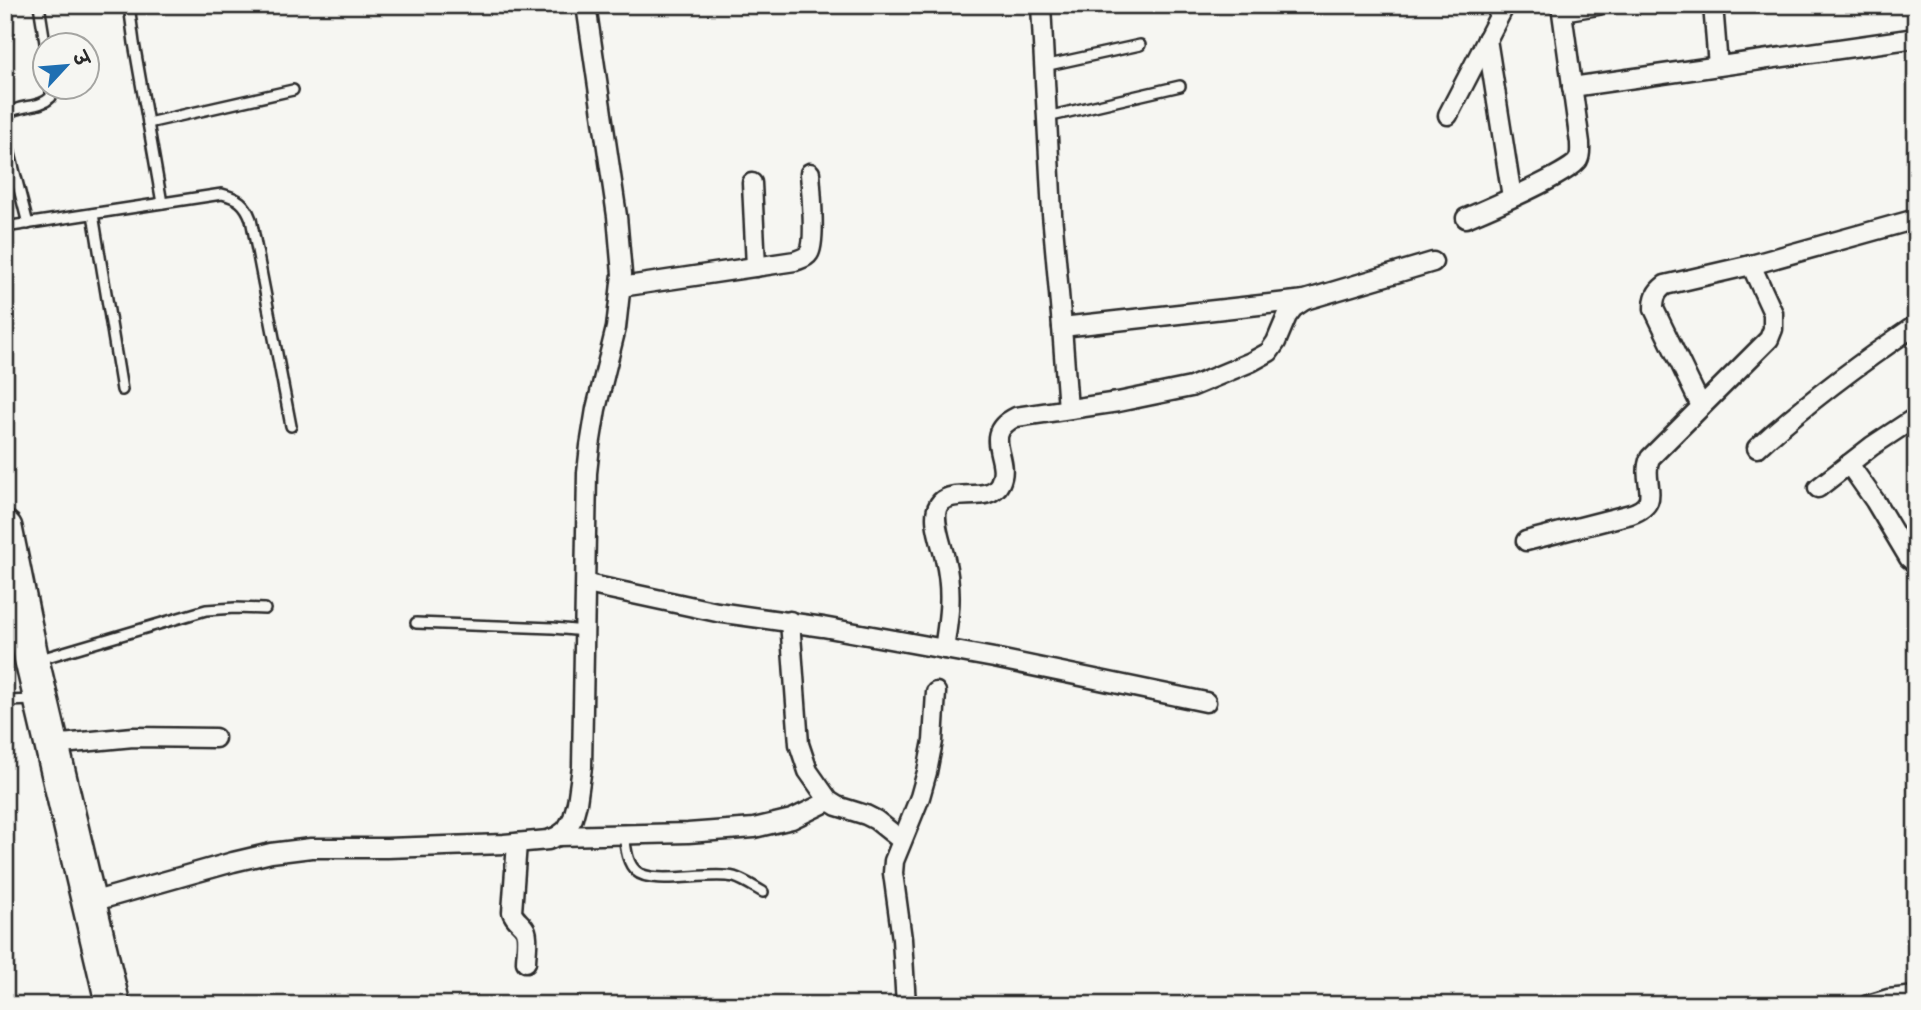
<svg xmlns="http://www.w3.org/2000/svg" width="1921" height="1010" font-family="'Patrick Hand','Playpen Sans Deva',sans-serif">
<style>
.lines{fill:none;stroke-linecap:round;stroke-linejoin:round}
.lane-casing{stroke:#2b2b2b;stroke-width:14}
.street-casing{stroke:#2b2b2b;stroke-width:23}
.highway-casing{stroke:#2b2b2b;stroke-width:38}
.lane{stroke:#f6f6f2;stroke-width:9}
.street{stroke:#f6f6f2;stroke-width:18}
.highway{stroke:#f6f6f2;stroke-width:33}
</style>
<rect width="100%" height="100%" fill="#f6f6f2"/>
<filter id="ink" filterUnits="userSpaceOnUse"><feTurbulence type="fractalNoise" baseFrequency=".0143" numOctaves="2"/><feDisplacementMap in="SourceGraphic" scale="14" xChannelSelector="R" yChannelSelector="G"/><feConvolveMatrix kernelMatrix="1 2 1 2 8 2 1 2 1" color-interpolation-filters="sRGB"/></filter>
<g filter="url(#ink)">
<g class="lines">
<defs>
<g id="lane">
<path d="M39,5L46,49"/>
<path d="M129,5L134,43L162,203"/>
<path d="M1044,66L1140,45"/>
<path d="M5,116C18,103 38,110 51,97V88"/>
<path d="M1047,117L1180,86"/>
<path d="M148,123L293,90"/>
<path d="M5,134L28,224"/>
<path d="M93,214L122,390"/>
<path d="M5,227L222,194C238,198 245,203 251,219L291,426"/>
<path d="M416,623L553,628L585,631"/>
<path d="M37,660L206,610L235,608L265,609"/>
<path d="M5,701L36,700"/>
<path d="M624,835C626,846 626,862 636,871C652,886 710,871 734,877C744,880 754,887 763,892"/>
</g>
<g id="street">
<path d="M1041,5L1052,214L1062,327L1068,409"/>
<path d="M1713,5L1718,66"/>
<path d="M1562,11L1598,5"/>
<path d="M1487,39L1512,197"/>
<path d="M1572,87L1916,38"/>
<path d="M1448,115L1505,5"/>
<path d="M752,183L756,267"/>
<path d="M1466,218C1485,210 1571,173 1578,160C1581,155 1580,149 1580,143L1561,5"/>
<path d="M621,287L795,261C800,259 806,258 809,253C816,243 811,187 810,173"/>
<path d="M1062,327L1305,300"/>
<path d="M1701,406L1654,309C1654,297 1656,292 1665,285L1751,265L1916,219"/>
<path d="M1757,448C1807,402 1860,363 1916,325"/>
<path d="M1849,464L1875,501L1909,558L1916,564"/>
<path d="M1818,488L1872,446L1916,417"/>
<path d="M1526,541L1631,514C1665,502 1640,482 1650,458L1769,339L1773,329V313L1751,265"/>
<path d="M587,584L717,612L823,627L994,658L1206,702"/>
<path d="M790,621L799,744L808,771L829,801L837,806L866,815L876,820L901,840"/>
<path d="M944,649C949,617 953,592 945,559C942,544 929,514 941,502C955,488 990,504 1000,483C1012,458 979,435 1016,417L1118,402L1191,387L1251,362L1269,352L1276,342L1287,316L1293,308L1305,300L1433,262"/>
<path d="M52,745L133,737L215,738"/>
<path d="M558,836L688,833L754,828L792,819L829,801"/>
<path d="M517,843L512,912C515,921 523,923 526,931C529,939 526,953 526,962"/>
<path d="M88,903L233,862L271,853L311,848H387L504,844L548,840L558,836L566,830L573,818L577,803L582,767L587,473L590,446L596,409L616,328L622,274L617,216L586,5"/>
<path d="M906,1005L902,939L893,873L894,861L920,797L927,772L933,741L936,692"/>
<path d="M1868,1005L1888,999L1916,996"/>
</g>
<path id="highway" d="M5,528L32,661L113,1005"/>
</defs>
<!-- lane casing -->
<use href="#lane" class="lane-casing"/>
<!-- street casing -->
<use href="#street" class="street-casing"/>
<!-- highway casing -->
<use href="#highway" class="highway-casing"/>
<!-- lane -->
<use href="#lane" class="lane"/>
<!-- street -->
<use href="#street" class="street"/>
<!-- highway -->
<use href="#highway" class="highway"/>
</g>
</g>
<!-- margin -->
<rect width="1921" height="1010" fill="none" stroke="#f6f6f2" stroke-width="28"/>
<rect x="14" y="14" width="1893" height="982" fill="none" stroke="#2b2b2b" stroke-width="2.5" filter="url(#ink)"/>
<!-- north arrow -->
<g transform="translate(66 66) rotate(64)"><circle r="33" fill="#f6f6f2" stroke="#a5a5a2" stroke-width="2"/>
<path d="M0-5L12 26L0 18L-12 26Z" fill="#1f6fb2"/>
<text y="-10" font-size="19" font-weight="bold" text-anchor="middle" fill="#2b2b2b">उ</text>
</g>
</svg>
